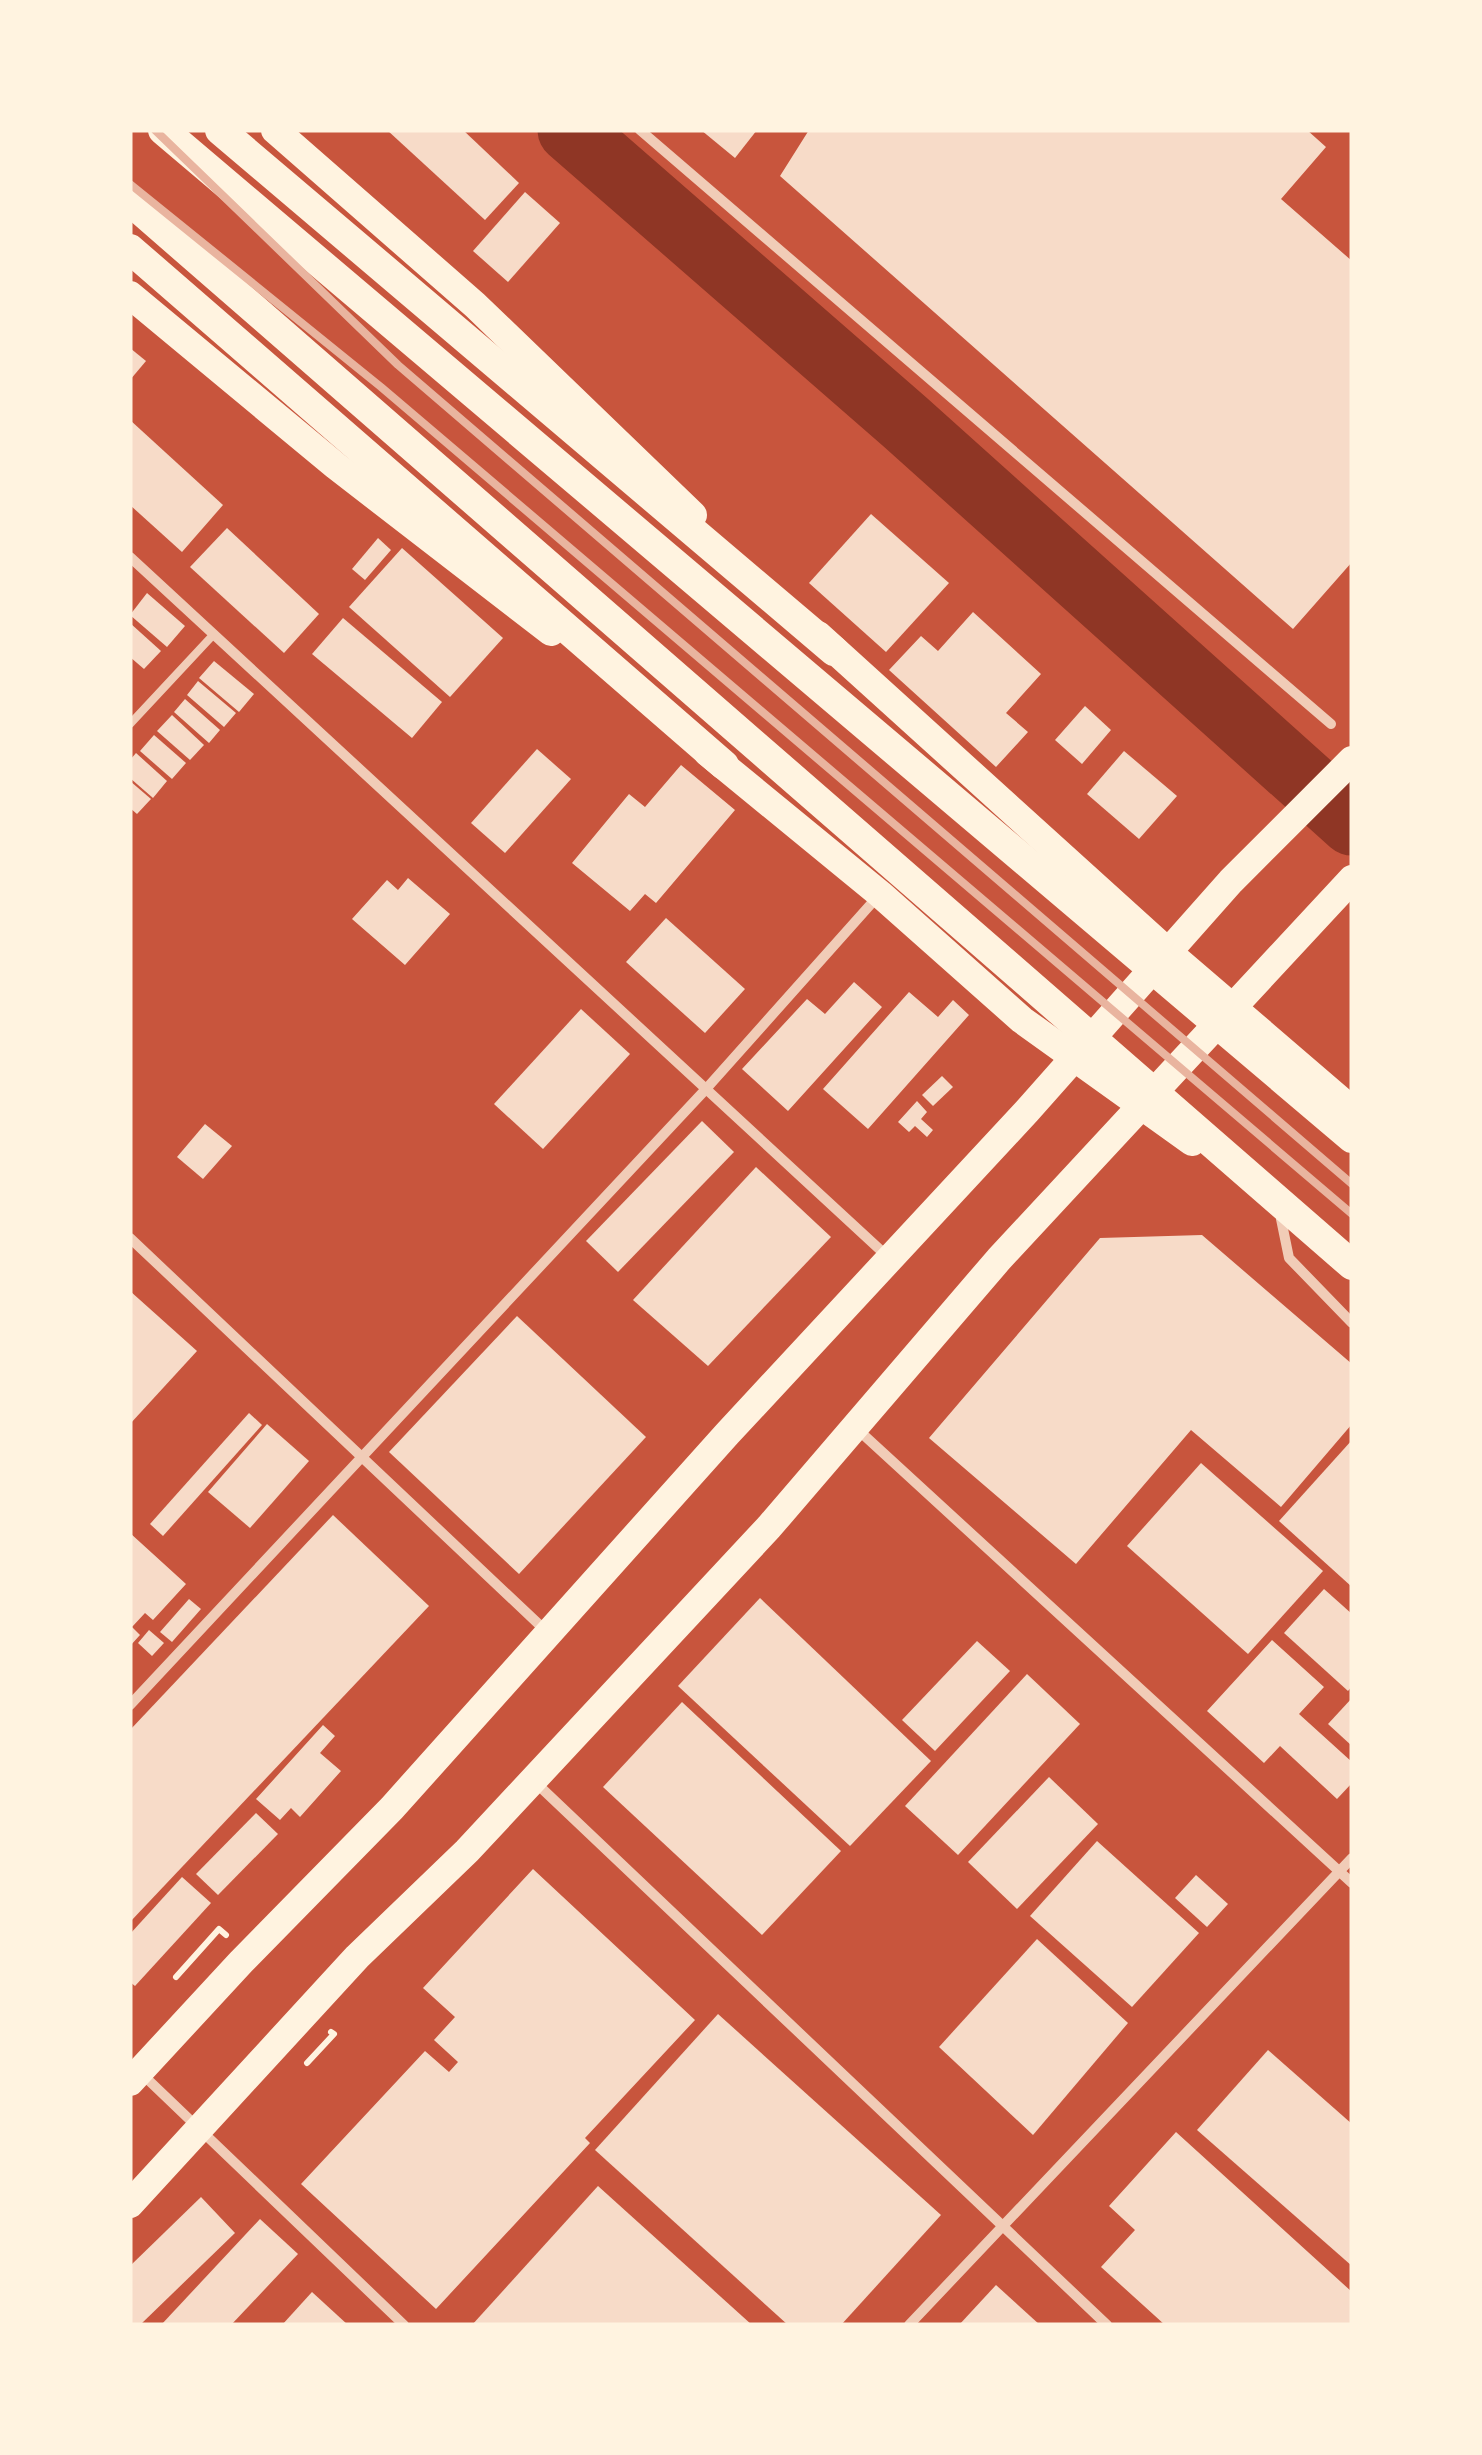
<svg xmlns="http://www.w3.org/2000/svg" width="1482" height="2455" font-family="'Zilla Slab',serif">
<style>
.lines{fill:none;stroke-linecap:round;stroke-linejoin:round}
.river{stroke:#8f3625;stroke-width:65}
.building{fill:#f7dbc8}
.path{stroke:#fff3e0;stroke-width:6}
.service{stroke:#f1ccb7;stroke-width:8}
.minor{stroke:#f1ccb7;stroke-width:10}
.trunk{stroke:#fff3e0;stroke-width:28}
.motorway{stroke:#fff3e0;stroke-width:30}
.rail{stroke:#e9b49f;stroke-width:8}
</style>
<rect width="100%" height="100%" fill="#c8553d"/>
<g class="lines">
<!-- river -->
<path class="river" d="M570,130L905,422L1352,823"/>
</g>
<!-- building -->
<g class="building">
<path d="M387,130H463L519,183L485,220Z"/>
<path d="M701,130H757L735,158Z"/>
<path d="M809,130H1307L1326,147L1281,199L1352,261V562L1293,629L780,176Z"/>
<path d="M525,192L560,223L508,282L473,251Z"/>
<path d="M130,348L146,361L130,380Z"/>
<path d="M130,420L223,505L182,552L130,505Z"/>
<path d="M871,514L949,583L886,652L809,583Z"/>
<path d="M227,528L319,614L284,653L190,567Z"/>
<path d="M378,538L391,550L365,580L352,569Z"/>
<path d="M402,548L503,638L450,697L349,607Z"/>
<path d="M147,593L185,626L167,647L130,615Z"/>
<path d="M973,612L1041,674L1006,713L1028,732L996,767L889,670L921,636L938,651Z"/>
<path d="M343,618L442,702L412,738L312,654Z"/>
<path d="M130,623L161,651L144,669L130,657Z"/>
<path d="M214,661L254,694L239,712L199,678Z"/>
<path d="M198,681L236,713L224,727L187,695Z"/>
<path d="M185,699L220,730L209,743L174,712Z"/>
<path d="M1085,706L1111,730L1082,764L1055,740Z"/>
<path d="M172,715L204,745L190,760L157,731Z"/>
<path d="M154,735L186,763L172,779L140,751Z"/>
<path d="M537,749L571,779L505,853L471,823Z"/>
<path d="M1124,751L1177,796L1139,839L1087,794Z"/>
<path d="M136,753L167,781L153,798L130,778V760Z"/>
<path d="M681,765L735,810L656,903L645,894L630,911L572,863L629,794L645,807Z"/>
<path d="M130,781L151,799L137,814L130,808Z"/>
<path d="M408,878L450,914L405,965L352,919L387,880L398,890Z"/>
<path d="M666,918L745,989L705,1033L626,962Z"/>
<path d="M854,982L882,1007L788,1111L742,1069L807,999L825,1014Z"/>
<path d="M909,992L938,1017L953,1000L969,1015L868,1129L823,1089Z"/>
<path d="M581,1009L630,1054L543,1149L494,1104Z"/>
<path d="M942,1076L953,1087L933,1106L922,1095Z"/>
<path d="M917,1101L927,1112L921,1119L933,1130L927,1137L915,1126L909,1132L898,1122Z"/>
<path d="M702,1121L734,1152L618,1272L586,1241Z"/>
<path d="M205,1124L232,1146L203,1179L177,1157Z"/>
<path d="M756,1167L831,1237L708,1366L633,1300Z"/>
<path d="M1202,1235L1352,1364V1424L1281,1507L1191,1430L1076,1564L929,1438L1100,1238Z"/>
<path d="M130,1291L197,1351L130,1424Z"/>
<path d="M517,1316L646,1437L519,1574L389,1452Z"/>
<path d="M249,1413L262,1425L163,1536L150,1524Z"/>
<path d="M267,1424L309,1461L250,1528L208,1492Z"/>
<path d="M1352,1440V1587L1279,1521Z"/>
<path d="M1201,1463L1323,1571L1248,1654L1127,1546Z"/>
<path d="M333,1515L429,1606L130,1922V1730Z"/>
<path d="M130,1533L186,1584L153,1620L145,1613L132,1627L140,1635L130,1646Z"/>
<path d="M1324,1589L1352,1614V1686L1348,1691L1284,1633Z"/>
<path d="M760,1598L931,1761L850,1846L678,1686Z"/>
<path d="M189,1599L201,1609L172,1642L160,1632Z"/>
<path d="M149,1630L164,1643L152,1656L138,1643Z"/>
<path d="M1272,1640L1324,1687L1299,1714L1352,1762V1783L1337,1799L1280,1746L1264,1763L1207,1711Z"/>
<path d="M977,1641L1010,1671L935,1751L902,1720Z"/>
<path d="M1027,1674L1080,1724L958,1855L905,1806Z"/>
<path d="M1352,1698V1746L1328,1724Z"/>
<path d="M682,1702L841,1851L762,1935L603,1787Z"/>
<path d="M323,1725L335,1736L320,1753L341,1771L300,1817L291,1808L280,1820L256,1799Z"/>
<path d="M1049,1777L1098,1824L1017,1909L968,1862Z"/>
<path d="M256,1813L278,1834L218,1895L196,1874Z"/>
<path d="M1097,1841L1199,1933L1132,2007L1030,1916Z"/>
<path d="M533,1869L695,2020L585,2138L590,2143L436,2309L301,2184L425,2051L449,2072L458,2062L434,2040L455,2017L423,1988Z"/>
<path d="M1196,1875L1228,1904L1207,1927L1175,1898Z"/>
<path d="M182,1877L211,1903L135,1986L130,1982V1934Z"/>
<path d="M1037,1939L1128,2023L1033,2135L939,2047Z"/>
<path d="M718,2014L941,2215L841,2325H788L595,2150Z"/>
<path d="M1268,2050L1352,2124V2266L1197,2130Z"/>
<path d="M1176,2132L1352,2292V2325H1165L1101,2267L1135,2230L1109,2206Z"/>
<path d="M598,2186L752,2325H472Z"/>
<path d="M201,2197L235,2233L140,2325H130V2266Z"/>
<path d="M260,2219L298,2254L231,2325H161Z"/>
<path d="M996,2285L1040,2325H959Z"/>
<path d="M312,2292L348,2325H282Z"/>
</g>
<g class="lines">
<!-- path -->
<g class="path">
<path d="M176,1977L219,1929L226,1935"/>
<path d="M307,2063L334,2034L331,2032"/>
</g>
<!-- service -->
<path class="service" d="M130,724L214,634"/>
<!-- minor -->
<g class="minor">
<path d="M640,130L1331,724"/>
<path d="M130,557L889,1258"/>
<path d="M1281,1219L1289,1258L1352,1323"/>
<path d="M130,1238L547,1632"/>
<path d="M855,1427L1352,1883"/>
<path d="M130,1705L706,1089L879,895"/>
<path d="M535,1782L1107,2325"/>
<path d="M141,2073L404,2325"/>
<path d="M909,2325L1352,1858"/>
</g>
<!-- trunk -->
<g class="trunk">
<path d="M275,130L475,305L693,515"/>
<path d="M130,295L336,466L551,632"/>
<path d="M818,635L1168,952L1352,1110"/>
<path d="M708,753L880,894L1022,1020L1192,1142"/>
<path d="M130,2082L241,1962L392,1808L727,1434L1027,1111L1231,881L1352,760"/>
<path d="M130,2204L357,1957L467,1851L769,1527L999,1259L1352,879"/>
</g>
<!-- motorway -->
<g class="motorway">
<path d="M163,130L1352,1138"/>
<path d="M220,130L834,651"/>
<path d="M130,201L1352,1265"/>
<path d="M130,249L724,765"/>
</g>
<!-- rail -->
<g class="rail">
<path d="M155,130L398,365L1352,1184"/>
<path d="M130,184L381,387L1352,1214"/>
</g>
</g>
<!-- border -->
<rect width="1482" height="2455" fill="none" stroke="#fff3e0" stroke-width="265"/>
</svg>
